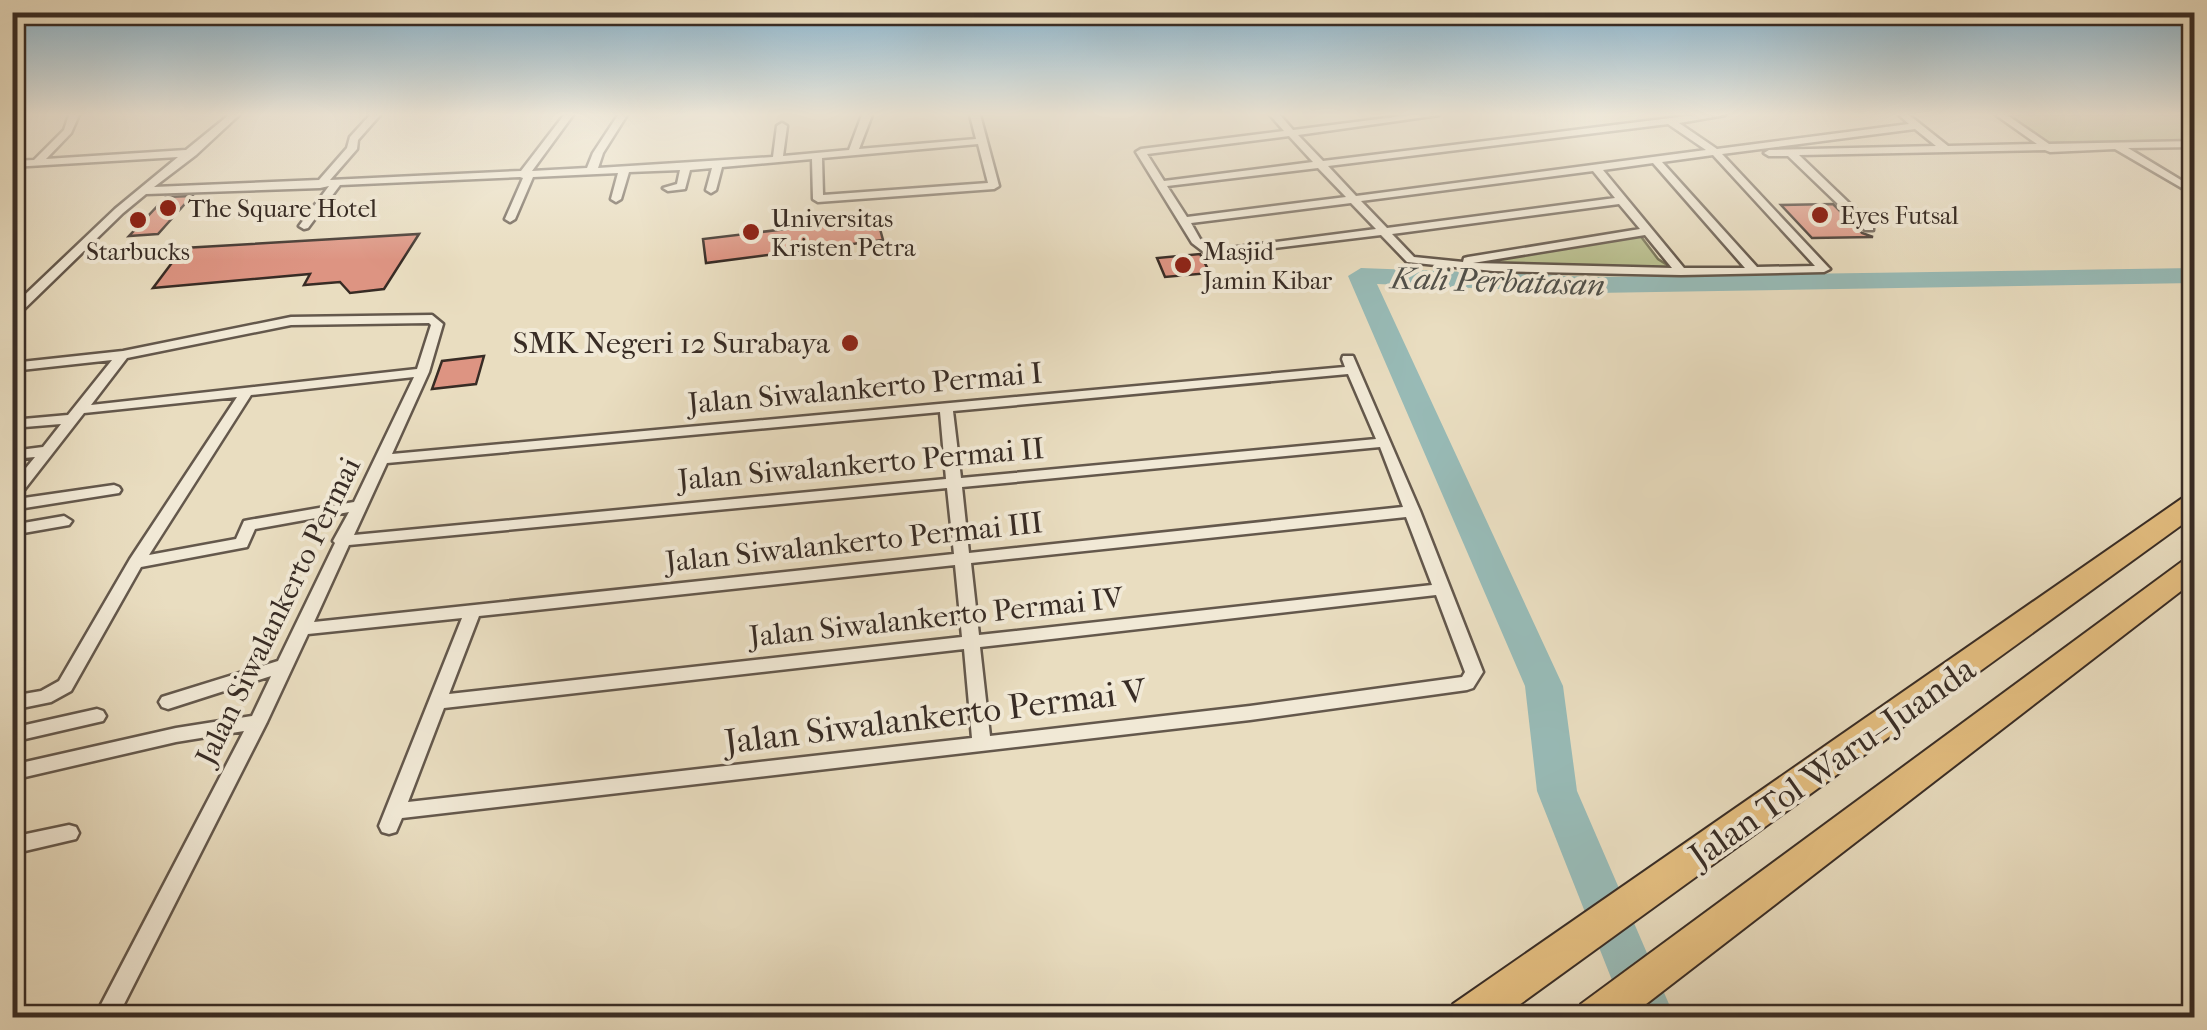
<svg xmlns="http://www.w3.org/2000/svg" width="2207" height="1030" font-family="'IM FELL French Canon',serif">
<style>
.green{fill:#bac090;stroke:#79765a;stroke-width:2.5}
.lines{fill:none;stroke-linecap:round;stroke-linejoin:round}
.river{fill:#98bbb7;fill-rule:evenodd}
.building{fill:#dd9482;stroke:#382c25;stroke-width:2.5}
.minor-casing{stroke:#64584c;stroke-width:5}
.motorway-casing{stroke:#382c25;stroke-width:4}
.minor{fill:#f1e9d6;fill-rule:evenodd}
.motorway{fill:#e4be80;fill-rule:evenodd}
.poi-dot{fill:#8f2418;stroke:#f1e9d6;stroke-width:4}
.labels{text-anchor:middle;stroke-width:8;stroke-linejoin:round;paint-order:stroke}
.far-poi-label{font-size:25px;fill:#382c25;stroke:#f1e9d6;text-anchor:start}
.poi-label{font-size:30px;fill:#382c25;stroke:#f1e9d6;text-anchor:end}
.street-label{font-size:30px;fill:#382c25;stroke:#f1e9d6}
.water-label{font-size:32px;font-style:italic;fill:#50504a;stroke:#f1e9d6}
.near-street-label{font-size:35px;fill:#382c25;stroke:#f1e9d6}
</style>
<rect width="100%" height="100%" fill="#e9ddc0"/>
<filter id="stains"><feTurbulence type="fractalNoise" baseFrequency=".002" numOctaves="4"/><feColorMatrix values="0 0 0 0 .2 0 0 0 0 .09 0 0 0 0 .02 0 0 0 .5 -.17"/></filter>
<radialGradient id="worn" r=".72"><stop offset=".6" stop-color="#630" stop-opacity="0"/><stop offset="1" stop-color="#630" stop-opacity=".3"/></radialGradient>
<!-- green -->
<g class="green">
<path d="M2006,115H2186L2194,120V140L2045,143Z"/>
<path d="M1639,234L1658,259L1672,268L1470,263Z"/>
</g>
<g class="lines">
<!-- river -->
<path class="river" d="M1361,268L1594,277L2194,268V283L1594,293L1377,284L1563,686L1577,791L1675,1018H1627L1537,791L1525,686L1348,276Z"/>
</g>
<!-- building -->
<g class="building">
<path d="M192,196L158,234L129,236L166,197Z"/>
<path d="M1833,204L1862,233L1873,237L1812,238L1781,205Z"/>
<path d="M877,218L883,240L706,263L703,239Z"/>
<path d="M419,234L384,289L350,293L340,282L304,285L310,274L153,288L183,248Z"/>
<path d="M1200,254L1210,273L1165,277L1157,258Z"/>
<path d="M484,356L476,384L432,389L442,361Z"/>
</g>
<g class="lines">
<defs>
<g id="minor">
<path d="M69,115H79L71,133L46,159L186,150L229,115H239L196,155L154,187L319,180L347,148L350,137L370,115H380L358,140L357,149L330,180L521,171L564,115H573L532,171L587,168L593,153L618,115H627L603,153L598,168L773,157L777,126L782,123L787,126L783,156L849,150L862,115H872L859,149L976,139L970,115H980L999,186L994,189L818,202L813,199L812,159L722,167L716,190L711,193L706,190L712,168L690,170L685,189L668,191L663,188L677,184L680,170L629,172L621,199L616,202L611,199L618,173L533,177L515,219L510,222L505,219L523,178L520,177L340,185L308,228L304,229L299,226L329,186L320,188L146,194L123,213L16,317L12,318V307L115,209L178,157L12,167V161L34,160L64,130ZM978,144L988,183L823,195L822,158Z"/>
<path d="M1270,115H1280L1293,130L1410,115H1439L1298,135L1323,161L1695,115H1725L1679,123L1717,149L1909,124L1899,115H1909L1948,146L2037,144L1996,115H2007L2049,144L2194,141V147L2128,148L2194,188V195L2115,149L2050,152L2045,150L1799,155L1873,226V230H1865L1788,156H1769L1764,153L1769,150L1936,146L1915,129L1722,154L1828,267L1830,269L1824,272L1681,275L1493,271L1407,262L1381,235L1209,256L1192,243L1136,152L1141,149L1284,131ZM1668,124L1706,150L1356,196L1328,166ZM1289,136L1313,162L1164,181L1147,154ZM1713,155L1815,266L1757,267L1662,162ZM1653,163L1745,268H1684L1603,170ZM1318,168L1346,197L1187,217L1167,186ZM1593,171L1615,198L1387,228L1361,201ZM1351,203L1376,229L1215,250L1200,239L1191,223ZM1619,204L1640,229L1468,257L1464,258L1463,262L1414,257L1392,234ZM1645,235L1672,268L1473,263Z"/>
<path d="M432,315L443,324L429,372L392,454L1345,367L1342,359L1343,356H1353L1420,511L1483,672L1473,688L1467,690L1250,720L402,818L396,832L389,834L382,832L379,826L462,618L308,634L267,722L117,1018H94L244,731L176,742L12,780V765L176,728L252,716L271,676L168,709L162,707L159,702L162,697L278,661L335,543L333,541L349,512L255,529L247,547L141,567L71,691L51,702L12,710V696L41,691L59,681L130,559L237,397L84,413L17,499L114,485L119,487L121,490L119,493L12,510V485L35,457L12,459V451L43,447L61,424L12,428V420L68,415L112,360L12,371V363L123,351L291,317ZM429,323L431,325L417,369L91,405L127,358L291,325ZM1348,374L1376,439L961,478L953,411ZM414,377L354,502L249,520L244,521L236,539L149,555L251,395ZM940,412L946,479L354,535L387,463ZM1380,447L1403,507L969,553L962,487ZM947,488L954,554L314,622L349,545ZM1406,517L1432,585L979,635L971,563ZM955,565L962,637L449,694L479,616ZM1436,595L1465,672L1462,677L1250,706L990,736L980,647ZM964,649L972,738L408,802L444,708Z"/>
<path d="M64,516L72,521L69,525L12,535V525Z"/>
<path d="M97,709L103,711L106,716L103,721L12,742V728Z"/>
<path d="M69,825L76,827L79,833L76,839L12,854V837Z"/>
</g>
<g id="motorway">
<path d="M2194,494V516L1501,1018H1447L1453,1004L2184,497Z"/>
<path d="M2194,557V581L1628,1018H1575L1581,1004L2184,560Z"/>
</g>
</defs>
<!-- minor casing -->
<use href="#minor" class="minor-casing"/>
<!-- motorway casing -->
<use href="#motorway" class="motorway-casing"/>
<!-- minor -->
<use href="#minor" class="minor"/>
<!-- motorway -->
<use href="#motorway" class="motorway"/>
</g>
<!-- sky -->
<linearGradient id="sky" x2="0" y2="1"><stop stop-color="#88b7d4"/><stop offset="0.44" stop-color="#f5f0e3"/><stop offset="1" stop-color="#f5f0e3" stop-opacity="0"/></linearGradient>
<rect width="2207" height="260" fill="url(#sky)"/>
<!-- markers -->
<g class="poi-dot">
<circle cx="168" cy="208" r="10"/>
<circle cx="1820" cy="215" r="10"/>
<circle cx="138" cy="220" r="10"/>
<circle cx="751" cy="232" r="10"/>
<circle cx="1183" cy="265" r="10"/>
<circle cx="850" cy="343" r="10"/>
</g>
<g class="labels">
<!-- far-poi labels -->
<g class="far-poi-label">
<text x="188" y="217">The Square Hotel</text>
<text x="1840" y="224">Eyes Futsal</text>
<text x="771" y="227">Universitas<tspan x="771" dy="29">Kristen Petra</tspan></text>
<text x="138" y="260" text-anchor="middle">Starbucks</text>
<text x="1203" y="260">Masjid<tspan x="1203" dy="29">Jamin Kibar</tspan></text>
</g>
<!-- poi labels -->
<g class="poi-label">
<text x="830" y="353">SMK Negeri 12 Surabaya</text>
</g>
<!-- street labels -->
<g class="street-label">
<text transform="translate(865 388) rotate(-5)" y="10">Jalan Siwalankerto Permai I</text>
<text transform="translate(861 464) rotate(-5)" y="10">Jalan Siwalankerto Permai II</text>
<text transform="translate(854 542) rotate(-6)" y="10">Jalan Siwalankerto Permai III</text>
<text transform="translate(278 611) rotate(-64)" y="10">Jalan Siwalankerto Permai</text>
<text transform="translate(936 617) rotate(-6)" y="10">Jalan Siwalankerto Permai IV</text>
</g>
<!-- water labels -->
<g class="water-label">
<text transform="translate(1498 281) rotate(2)" y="11">Kali Perbatasan</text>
</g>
<!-- near-street labels -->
<g class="near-street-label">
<text transform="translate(935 716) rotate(-7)" y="12">Jalan Siwalankerto Permai V</text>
<text transform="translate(1832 762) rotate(-35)" y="12">Jalan Tol Waru–Juanda</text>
</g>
</g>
<!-- margin -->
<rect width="2207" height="1030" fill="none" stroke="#e9ddc0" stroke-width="50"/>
<rect x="15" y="15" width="2177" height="1000" fill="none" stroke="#382c25" stroke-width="5"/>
<rect x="25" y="25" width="2157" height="980" fill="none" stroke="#382c25" stroke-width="2.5"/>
<rect width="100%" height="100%" filter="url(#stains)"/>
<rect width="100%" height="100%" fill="url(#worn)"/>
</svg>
